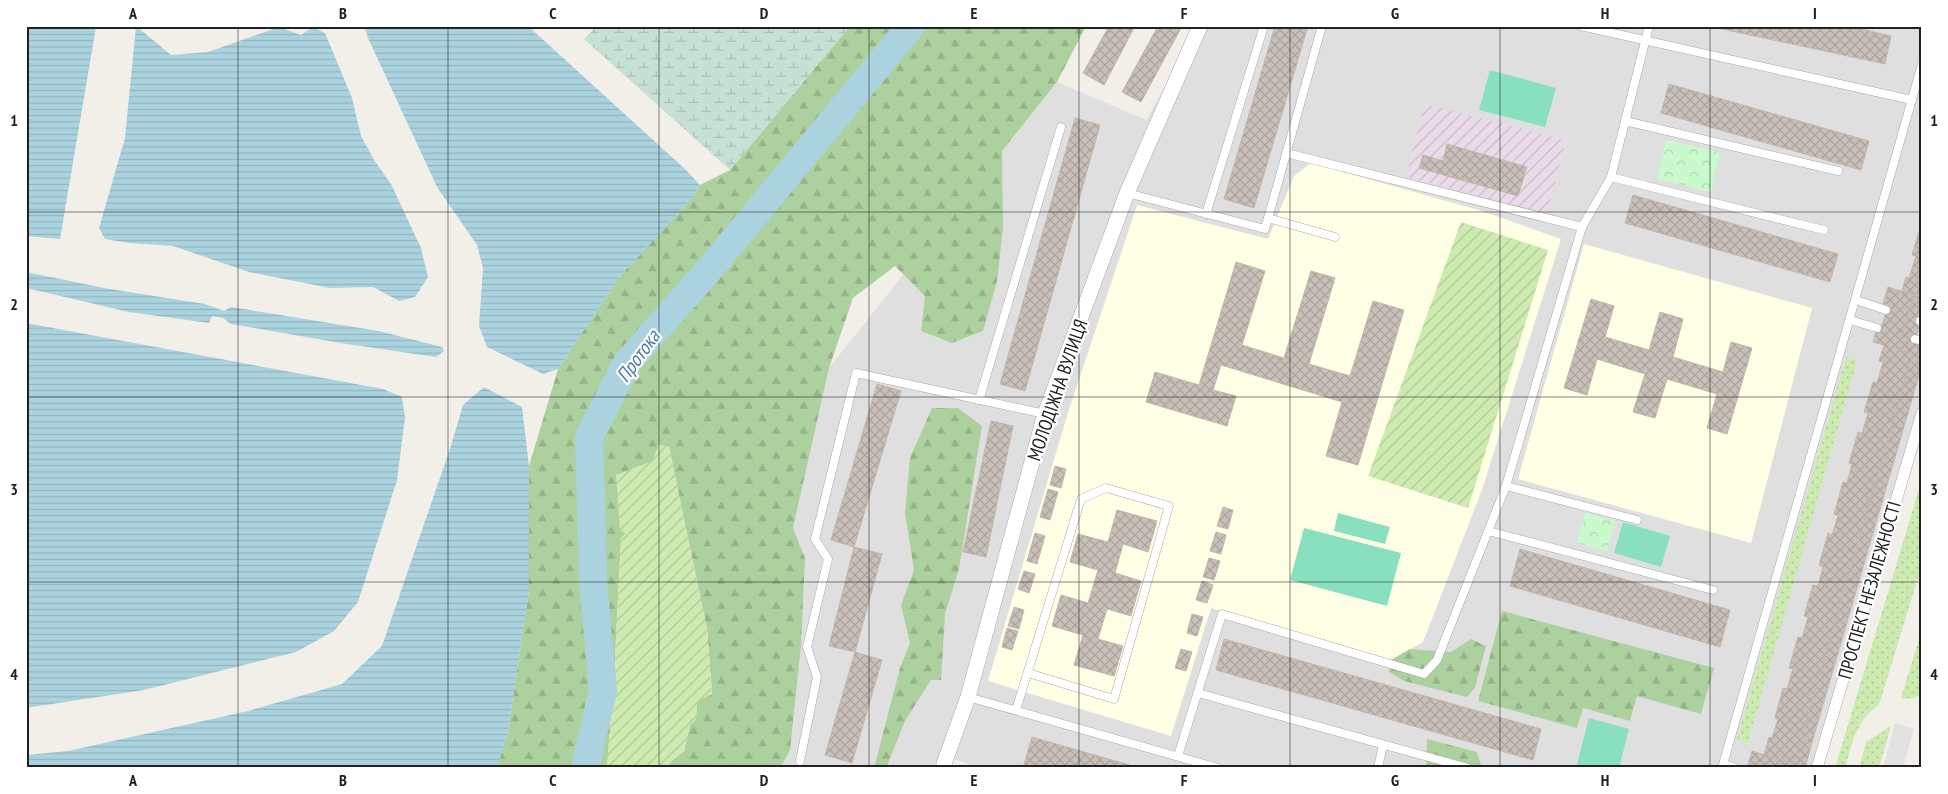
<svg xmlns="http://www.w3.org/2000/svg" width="1948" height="794" font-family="'PT Sans Narrow',sans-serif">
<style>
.residential{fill:#e0dfdf}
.industrial{fill:url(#industrial-furrows)}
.education{fill:#ffffe5}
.grass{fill:url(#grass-dots)}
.forest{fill:url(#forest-firs)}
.wetland{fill:url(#wetland-marsh)}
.park{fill:url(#park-crowns)}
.garden{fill:url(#garden-furrows)}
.pitch{fill:#88e0be}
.parking{fill:#e2e2e2}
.water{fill:url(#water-rules)}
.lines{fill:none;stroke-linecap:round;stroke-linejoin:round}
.river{stroke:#aad3df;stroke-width:28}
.building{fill:url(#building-cross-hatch);stroke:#c4b6ab}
.service-casing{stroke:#a9a9a9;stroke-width:9}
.pedestrian-casing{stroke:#a9a9a9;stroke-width:12}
.minor-casing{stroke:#a9a9a9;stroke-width:16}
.service{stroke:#fff;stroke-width:8}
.pedestrian{stroke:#fff;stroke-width:11}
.minor{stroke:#fff;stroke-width:15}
.grid{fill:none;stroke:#222;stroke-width:1;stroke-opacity:0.55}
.labels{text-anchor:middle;stroke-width:4.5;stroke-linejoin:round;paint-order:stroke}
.street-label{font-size:19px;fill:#222;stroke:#fff}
.water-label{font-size:20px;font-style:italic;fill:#4a7aab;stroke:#fff}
.neatline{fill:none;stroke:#222;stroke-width:2}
.grid-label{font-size:16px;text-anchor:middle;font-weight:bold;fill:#222}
</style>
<defs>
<pattern id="industrial-furrows" width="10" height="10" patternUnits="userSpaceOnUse" patternTransform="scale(1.25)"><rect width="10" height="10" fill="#ebdbe8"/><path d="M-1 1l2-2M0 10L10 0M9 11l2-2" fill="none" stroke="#c9bcc7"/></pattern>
<pattern id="grass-dots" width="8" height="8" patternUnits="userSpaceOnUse" patternTransform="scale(1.25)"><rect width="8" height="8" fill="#cdebb0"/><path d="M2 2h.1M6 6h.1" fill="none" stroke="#b0c997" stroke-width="1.8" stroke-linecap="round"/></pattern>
<pattern id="forest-firs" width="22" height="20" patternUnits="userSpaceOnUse" patternTransform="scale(1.25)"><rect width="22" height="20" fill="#add19e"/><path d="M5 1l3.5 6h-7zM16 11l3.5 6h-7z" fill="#95b388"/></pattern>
<pattern id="wetland-marsh" width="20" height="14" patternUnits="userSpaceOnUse" patternTransform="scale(1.25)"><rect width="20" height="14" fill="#c6e0d4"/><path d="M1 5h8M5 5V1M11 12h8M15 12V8" fill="none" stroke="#aac0b6"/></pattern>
<pattern id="park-crowns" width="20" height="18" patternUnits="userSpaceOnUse" patternTransform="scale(1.25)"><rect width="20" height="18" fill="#c8facc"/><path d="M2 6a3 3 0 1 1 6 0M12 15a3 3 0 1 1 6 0" fill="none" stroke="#acd6af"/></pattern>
<pattern id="garden-furrows" width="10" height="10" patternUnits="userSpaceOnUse" patternTransform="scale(1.25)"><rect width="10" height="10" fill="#cdebb0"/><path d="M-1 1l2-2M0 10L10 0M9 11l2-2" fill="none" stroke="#b0c997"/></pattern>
<pattern id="water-rules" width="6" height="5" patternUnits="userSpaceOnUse" patternTransform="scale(1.25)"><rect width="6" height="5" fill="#aad3df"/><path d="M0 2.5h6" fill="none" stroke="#92b5bf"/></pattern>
<pattern id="building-cross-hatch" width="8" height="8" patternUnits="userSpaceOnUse" patternTransform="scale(1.25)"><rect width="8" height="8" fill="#c7bfb8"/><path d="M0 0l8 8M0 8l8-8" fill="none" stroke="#aba49e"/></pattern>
</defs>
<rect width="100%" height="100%" fill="#f2efe9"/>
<!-- residential -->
<path class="residential" d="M1200,26H1922V413L1817,768H979L941,754L935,768H739L829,368L1057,82L1146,120Z"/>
<!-- industrial -->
<path class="industrial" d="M1424,104L1566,140L1547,214L1406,177Z"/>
<!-- education -->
<g class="education">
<path d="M1311,163L1482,211L1561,239L1482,490L1423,642L1391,660L1211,608L1171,736L988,681L1067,416L1137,205L1268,239L1294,176Z"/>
<path d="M1584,244L1812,308L1751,543L1518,479Z"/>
</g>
<!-- grass -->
<g class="grass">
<path d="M1846,357L1857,361L1748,743L1737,739Z"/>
<path d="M1922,479V565L1879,705C1855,722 1853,741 1845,768H1835Z"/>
<path d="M1922,629V694L1912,699L1901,698Z"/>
<path d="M1891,726L1879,768H1859L1866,742Z"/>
</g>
<!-- forest -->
<g class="forest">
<path d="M850,26H1086L1057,82L1002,151L1003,228L997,281L983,331L952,343L921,331L925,296L895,266L853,298L829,368L793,528L805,558L801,646L790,750L780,768H668L669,763L684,751L690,724L696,719L697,702L712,693L707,629L669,447L659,445L626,534L621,538L614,680L607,768H497L508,730L529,590V466L558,369L619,277L693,197L700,185L730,170Z"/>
<path d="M932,408H958L982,426L959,569L945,614L941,680H931L905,721L886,768H874L900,668L910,643L901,605L914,570L905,513L910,458Z"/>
<path d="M1502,611L1714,668L1701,714L1637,696L1630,721L1583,708L1577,728L1478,701Z"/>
<path d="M1471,639L1486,646L1475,688L1467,697L1404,681L1389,672L1391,660L1410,649L1451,652Z"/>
<path d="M1427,739L1477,752L1481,765L1479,768H1426Z"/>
</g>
<!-- wetland -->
<path class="wetland" d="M597,26H850L730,170L584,39Z"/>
<!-- park -->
<g class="park">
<path d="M1666,140L1720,152L1711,192L1657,179Z"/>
<path d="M1585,513L1615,521L1607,551L1577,543Z"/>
</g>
<!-- garden -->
<g class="garden">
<path d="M1461,222L1548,250L1468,508L1368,476Z"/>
<path d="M659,445L669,447L707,629L712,694L697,702L696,720L690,724L684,751L669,763L668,768H607L614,680L621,538L626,534L620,530L616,475L652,461Z"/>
</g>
<!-- pitch -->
<g class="pitch">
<path d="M1490,70L1556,88L1545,127L1479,110Z"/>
<path d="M1338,513L1390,527L1385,544L1334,531Z"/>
<path d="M1623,522L1670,536L1661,567L1614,553Z"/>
<path d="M1304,528L1401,553L1387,606L1290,580Z"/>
<path d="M1589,718L1629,729L1619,768H1576Z"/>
</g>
<!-- parking -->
<path class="parking" d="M1895,723L1914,729L1903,768H1883Z"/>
<!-- water -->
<g class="water">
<path d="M26,26L96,27L60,239L26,236Z"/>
<path d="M136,26L171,55L208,52L279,27L301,35L313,27L325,33L352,98L361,136L374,160L391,184L421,248L428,277L415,297L399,301L373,287L330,288L249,272L173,246L129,243L105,239L99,228L125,138Z"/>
<path d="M364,26H528L685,169L700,185L693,197L619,277L558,369L543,374L487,347L479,326L483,268L477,245L437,187L368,38Z"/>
<path d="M26,272L104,288L205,304L224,311L231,307L379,331L442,347L444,351L436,357L347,344L231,324L223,318L212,316L209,323L129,312L26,288Z"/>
<path d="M26,323L383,389L402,397L405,418L397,480L358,602L334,631L296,652L144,690L26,708Z"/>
<path d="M484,387L522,407L529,466V590L508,731L497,768H26V755L68,751L248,711L342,684L382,646L451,446L463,405Z"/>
</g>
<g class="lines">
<!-- river -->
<path class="river" d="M585,768L603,690L593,582L589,437L627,363L713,265L911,26"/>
</g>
<!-- building -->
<g class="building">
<path d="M1109,26H1135L1104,85L1083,73Z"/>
<path d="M1158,26H1182L1141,102L1122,92Z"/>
<path d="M1275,26H1308L1254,208L1224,199Z"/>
<path d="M1708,26H1848L1891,36L1885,64Z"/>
<path d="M1669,84L1869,141L1861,170L1661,113Z"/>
<path d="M1075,118L1100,125L1025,391L1000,384Z"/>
<path d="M1447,144L1527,167L1518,196L1419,168L1423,155L1443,161Z"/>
<path d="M1633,195L1838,254L1830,282L1625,223Z"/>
<path d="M1921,225H1922V297L1902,291L1906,277L1909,278L1916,256L1912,255Z"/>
<path d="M1236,262L1265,271L1242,345L1284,358L1311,271L1335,278L1309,364L1350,376L1373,301L1404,310L1358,465L1326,456L1342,402L1221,365L1213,390L1236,396L1227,426L1146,402L1155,372L1199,385Z"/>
<path d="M1888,287L1914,295L1898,350L1913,354L1794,763L1764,755L1769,737L1772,738L1778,719L1775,718L1783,688L1787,689L1793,669L1789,668L1798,637L1802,638L1808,617L1804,616L1813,585L1818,586L1823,567L1819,565L1828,533L1832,535L1838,516L1834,514L1843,482L1847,483L1852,464L1849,463L1858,432L1862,433L1868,413L1864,412L1873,382L1877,383L1883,362L1879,361L1884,345L1873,342L1878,325L1882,326L1888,305L1883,304Z"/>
<path d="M1914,295L1922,297V316L1914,343L1922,345V365L1813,739L1802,736L1913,354L1898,350Z"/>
<path d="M1591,299L1614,306L1605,337L1649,350L1660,312L1683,319L1673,357L1723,372L1731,342L1752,348L1727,434L1707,428L1717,394L1667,379L1655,418L1633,412L1645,374L1597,359L1587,395L1564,388Z"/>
<path d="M877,384L901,391L854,547L831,540Z"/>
<path d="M991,421L1013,426L986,557L963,552Z"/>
<path d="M1055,466L1066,469L1061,488L1050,485Z"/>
<path d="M1048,489L1058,492L1050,520L1040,517Z"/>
<path d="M1223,507L1233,510L1228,529L1217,526Z"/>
<path d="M1117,510L1157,521L1148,552L1123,544L1115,573L1141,581L1131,616L1107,609L1098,639L1123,646L1114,676L1074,665L1083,635L1052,626L1061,595L1088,603L1098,570L1070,562L1078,534L1108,542Z"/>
<path d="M1216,532L1226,535L1221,554L1210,551Z"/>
<path d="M1035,533L1045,536L1037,564L1027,561Z"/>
<path d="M854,547L882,554L855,652L829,646Z"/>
<path d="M1520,549L1730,610L1720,647L1510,586Z"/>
<path d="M1209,558L1220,561L1214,580L1203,577Z"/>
<path d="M1024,571L1035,574L1029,593L1018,589Z"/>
<path d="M1202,581L1213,585L1207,603L1196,600Z"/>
<path d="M1014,607L1024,610L1019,629L1008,626Z"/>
<path d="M1192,614L1203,617L1197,636L1187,633Z"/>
<path d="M1007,628L1018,631L1012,650L1002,647Z"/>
<path d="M1224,639L1541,729L1533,760L1216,670Z"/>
<path d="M1181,649L1192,652L1186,671L1175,668Z"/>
<path d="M855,652L882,660L852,763L825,755Z"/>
<path d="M1802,736L1813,739L1805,768H1777L1779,759L1794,763Z"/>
<path d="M1032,737L1140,768H1023Z"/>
<path d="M1752,751L1779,759L1777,768H1751L1752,766L1748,765Z"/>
</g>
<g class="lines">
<defs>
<g id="service">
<path d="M1581,26L1912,100"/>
<path d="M1625,121L1838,171"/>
<path d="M1286,153L1582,227"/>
<path d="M1611,177L1824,230"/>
<path d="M1127,193L1265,229L1322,26"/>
<path d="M1206,214L1264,26"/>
<path d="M1268,218L1335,237"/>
<path d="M1856,300L1886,310"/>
<path d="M1850,320L1877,328"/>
<path d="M1920,321H1922"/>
<path d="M1915,339L1922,341"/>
<path d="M979,400L1061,127"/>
<path d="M1506,486L1637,520"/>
<path d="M1488,531L1713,590"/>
<path d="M1198,693L1468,768"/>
<path d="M968,697L1218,768"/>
<path d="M1016,710L1081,499L1106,488L1169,506L1114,699L1028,673"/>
<path d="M1178,756L1222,614L1424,674L1437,660L1506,486L1582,227L1611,177L1649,26"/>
<path d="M800,761L817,677L807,647L828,559L815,539L856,373L1045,414"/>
<path d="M1724,764L1736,768"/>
<path d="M1378,768L1383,745"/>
<path d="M1722,768L1922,64"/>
</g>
<path id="pedestrian" d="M1817,768L1922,413"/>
<path id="minor" d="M944,764L968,697L1045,414L1127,193L1200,26"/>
</defs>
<!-- service casing -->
<use href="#service" class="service-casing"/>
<!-- pedestrian casing -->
<use href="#pedestrian" class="pedestrian-casing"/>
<!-- minor casing -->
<use href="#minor" class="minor-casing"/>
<!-- service -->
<use href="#service" class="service"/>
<!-- pedestrian -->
<use href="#pedestrian" class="pedestrian"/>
<!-- minor -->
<use href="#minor" class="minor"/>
</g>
<!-- grid -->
<path class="grid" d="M238,26V768M448,26V768M659,26V768M869,26V768M1079,26V768M1290,26V768M1500,26V768M1710,26V768M26,212H1922M26,397H1922M26,582H1922"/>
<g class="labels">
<!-- street labels -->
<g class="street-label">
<text transform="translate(1057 390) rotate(-71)" y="7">МОЛОДІЖНА ВУЛИЦЯ</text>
<text transform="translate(1869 590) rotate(-74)" y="7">ПРОСПЕКТ НЕЗАЛЕЖНОСТІ</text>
</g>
<!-- water labels -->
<g class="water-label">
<text transform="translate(638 356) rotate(-54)" y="7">Протока</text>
</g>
</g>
<!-- border -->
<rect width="1948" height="794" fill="none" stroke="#ffffff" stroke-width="55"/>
<rect x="28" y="28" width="1892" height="738" class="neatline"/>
<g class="grid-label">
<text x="133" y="19">A</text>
<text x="343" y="19">B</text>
<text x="553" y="19">C</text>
<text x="764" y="19">D</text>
<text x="974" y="19">E</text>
<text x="1184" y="19">F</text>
<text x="1395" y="19">G</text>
<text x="1605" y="19">H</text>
<text x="1815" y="19">I</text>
<text x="14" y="126">1</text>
<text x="1934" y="126">1</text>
<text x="14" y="310">2</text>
<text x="1934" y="310">2</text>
<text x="14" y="495">3</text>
<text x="1934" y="495">3</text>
<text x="14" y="680">4</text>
<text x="1934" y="680">4</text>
<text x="133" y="786">A</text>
<text x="343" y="786">B</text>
<text x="553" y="786">C</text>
<text x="764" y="786">D</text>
<text x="974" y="786">E</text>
<text x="1184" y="786">F</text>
<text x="1395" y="786">G</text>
<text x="1605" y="786">H</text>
<text x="1815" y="786">I</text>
</g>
</svg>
